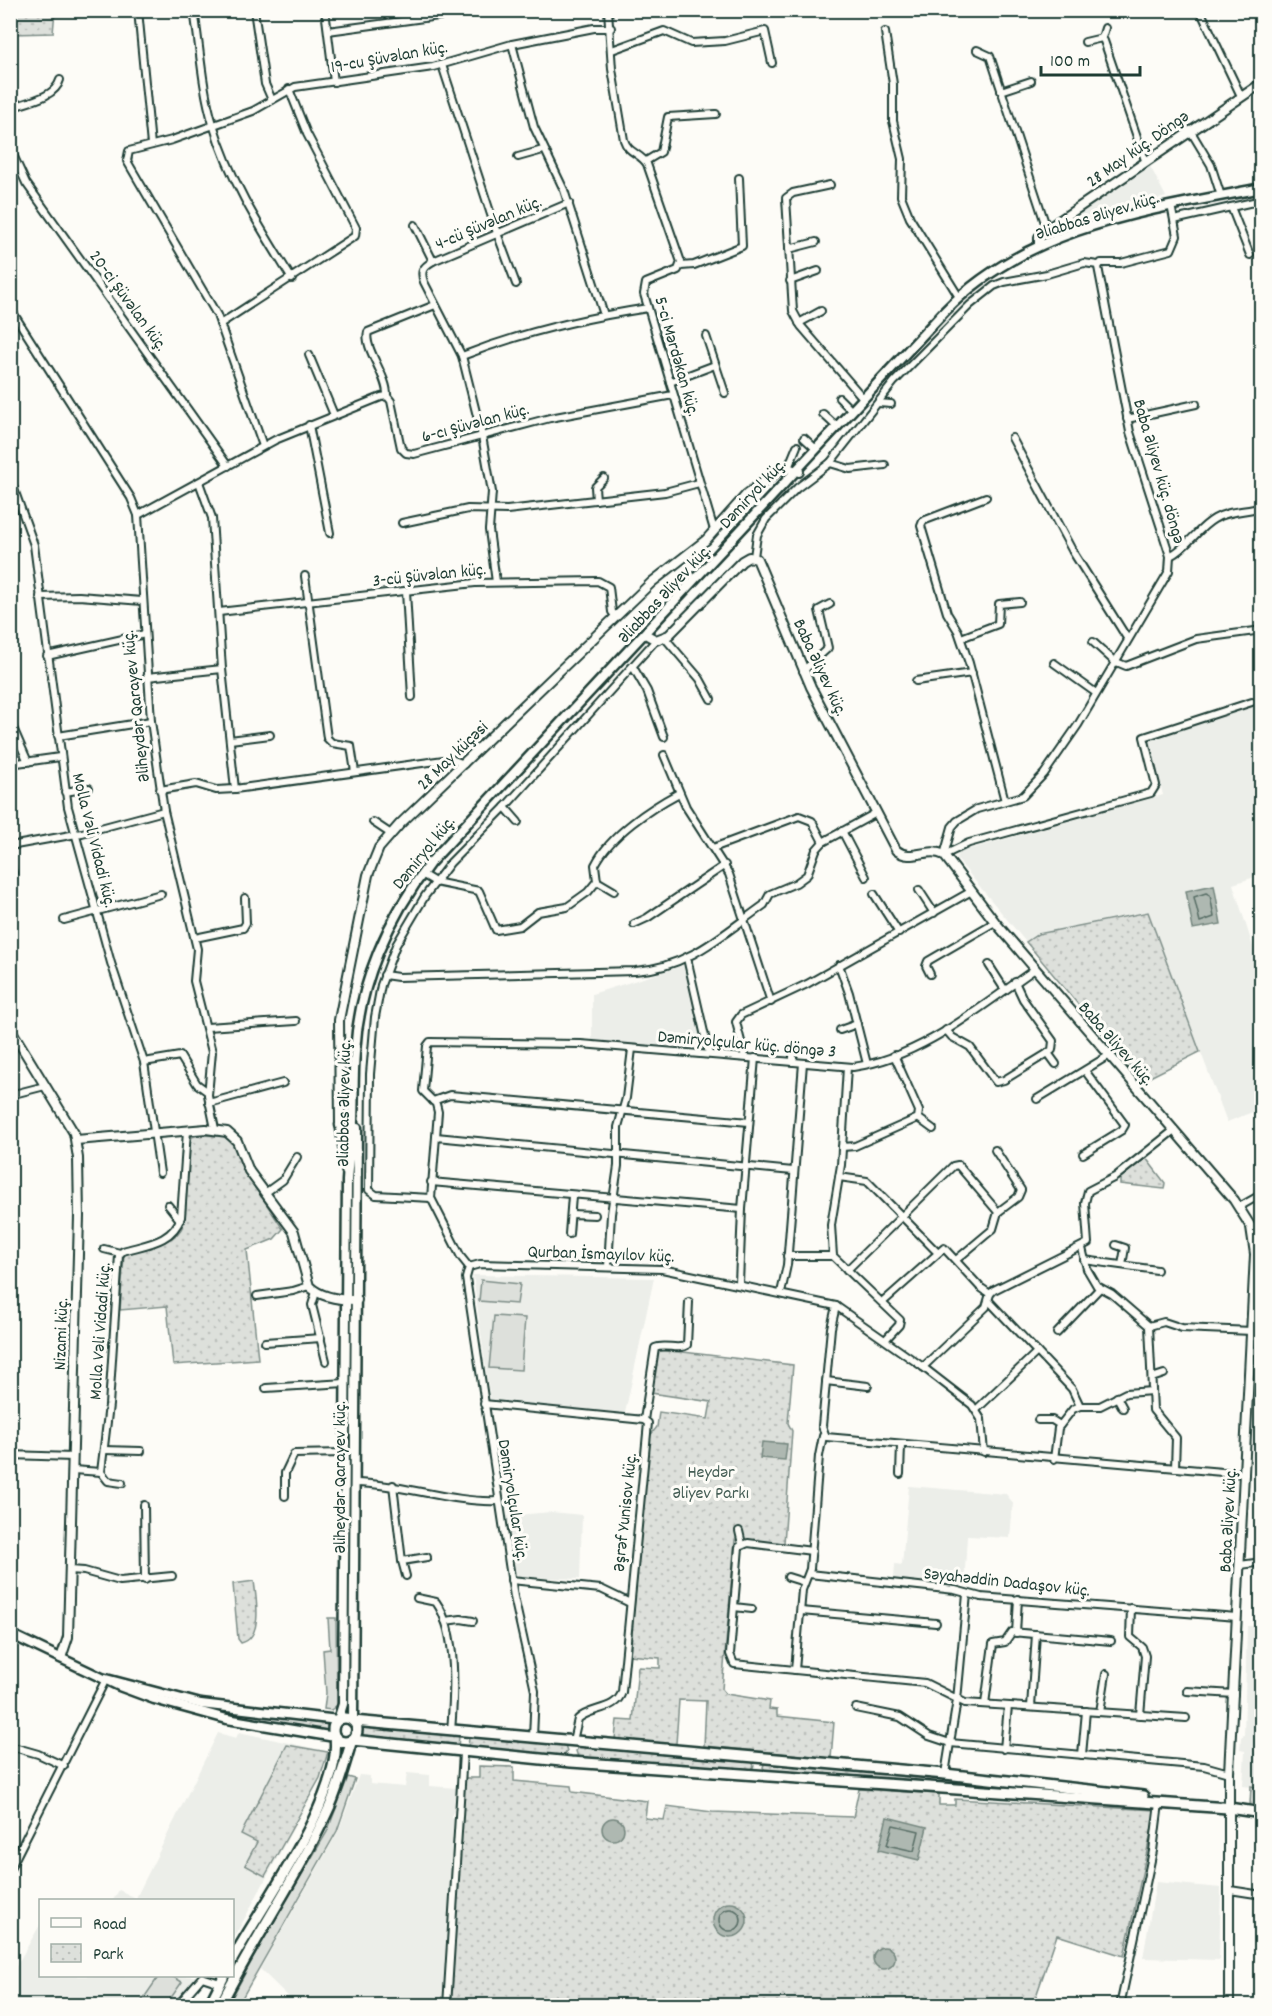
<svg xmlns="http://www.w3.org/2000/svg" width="1272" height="2016" font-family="Dekko,sans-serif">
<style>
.built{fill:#eceee9}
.green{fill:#dde0db;stroke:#7e8e88;stroke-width:1.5}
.park{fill:url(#park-dots);stroke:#7e8e88;stroke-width:1.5}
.water{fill:#aeb8b1;stroke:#75877f;stroke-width:1.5}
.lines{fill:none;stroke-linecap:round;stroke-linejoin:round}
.shore{stroke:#586e66;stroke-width:1.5}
.minor-casing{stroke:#1f3d34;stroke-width:10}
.tertiary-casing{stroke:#1f3d34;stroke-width:12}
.secondary-casing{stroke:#1f3d34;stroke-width:13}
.primary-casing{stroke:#1f3d34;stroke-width:14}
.minor{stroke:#fdfcf7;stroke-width:6}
.tertiary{stroke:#fdfcf7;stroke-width:8}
.secondary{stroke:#fdfcf7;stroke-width:8}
.primary{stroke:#fdfcf7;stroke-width:9}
.labels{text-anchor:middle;stroke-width:6;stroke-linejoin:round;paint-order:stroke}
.street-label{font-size:18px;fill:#1f3d34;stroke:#fdfcf7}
.park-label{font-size:18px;fill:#455e55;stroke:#fdfcf7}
</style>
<defs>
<pattern id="park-dots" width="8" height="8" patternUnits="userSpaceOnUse" patternTransform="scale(1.5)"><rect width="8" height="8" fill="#dde0db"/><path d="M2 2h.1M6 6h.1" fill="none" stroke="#bdc1bd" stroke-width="1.8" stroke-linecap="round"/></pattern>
</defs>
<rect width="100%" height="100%" fill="#fdfcf7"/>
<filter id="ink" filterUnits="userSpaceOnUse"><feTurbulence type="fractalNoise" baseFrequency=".0167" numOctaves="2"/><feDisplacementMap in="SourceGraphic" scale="12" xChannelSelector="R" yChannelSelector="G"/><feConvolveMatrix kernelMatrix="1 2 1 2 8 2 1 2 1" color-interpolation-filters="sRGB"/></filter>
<g filter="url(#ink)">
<!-- built -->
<g class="built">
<path d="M1149,164L1166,197L1083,220L1079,210Z"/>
<path d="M1261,703V875L1233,884L1261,972L1262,1087L1260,1109L1227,1122L1148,911L1038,933L1025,941L956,858L959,852L1163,795L1148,738Z"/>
<path d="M685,965L705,1047L592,1042V994Z"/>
<path d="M473,1275L654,1278L625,1413L490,1400Z"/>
<path d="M909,1486L1006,1494L1013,1503L1010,1538L967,1536L964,1587L894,1579L895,1564L902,1565Z"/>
<path d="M551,1512L582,1515L580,1579L519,1577L513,1569L506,1516Z"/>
<path d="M1247,1626H1261V1788L1243,1786L1245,1751L1240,1750L1241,1737L1244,1735Z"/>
<path d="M239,1732L330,1752L320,1778L233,1940L232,1900H113L119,1890L136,1898L218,1733L236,1738Z"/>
<path d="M407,1773L430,1775V1786L457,1788L456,1808L452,1814V1818L455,1819L443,2005H297L260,1969L338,1832L359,1775L370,1776V1784L405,1787Z"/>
<path d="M1156,1882L1221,1888L1219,1960L1143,1958Z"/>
<path d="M40,1925V1976H198L173,2005L11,2006V1975Z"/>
</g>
<!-- green -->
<g class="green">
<path d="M481,1280L520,1284L517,1304L479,1301Z"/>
<path d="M494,1316L525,1318L521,1370L489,1368Z"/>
<path d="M328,1618H336L337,1705L331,1710L324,1709L326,1693L323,1650L330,1649Z"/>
<path d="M348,1777L355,1779L337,1831L238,2005H228L264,1938L327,1832Z"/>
<path d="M159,1976H172L182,1982L166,2005H139Z"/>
</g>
<!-- park -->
<g class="park">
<path d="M10,11H55L53,33L11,34Z"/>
<path d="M1148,912L1200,1052L1142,1081L1026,942L1038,934Z"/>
<path d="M199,1135L227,1136L234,1141L245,1172L283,1229L274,1239L247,1250L258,1359L173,1365L167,1306L120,1310L124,1254C145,1242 181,1248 185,1218L190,1142L192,1137Z"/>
<path d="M1146,1158L1165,1183L1164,1189L1120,1184V1178Z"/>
<path d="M658,1349L793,1365L788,1423L792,1431L784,1543L735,1540L722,1689L726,1694L770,1701L769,1709L777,1710V1716L834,1722L831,1758L704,1746L706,1701L679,1700L676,1744L615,1739L617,1720L633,1721L638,1667L660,1668V1658L630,1655L649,1437L657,1427L659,1412L708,1419L711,1402L651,1393Z"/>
<path d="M254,1581C256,1597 264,1638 241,1643L238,1639L233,1584Z"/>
<path d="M212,1709L326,1724L328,1729L326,1732L212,1713Z"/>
<path d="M362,1728L459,1736L458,1748L361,1739Z"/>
<path d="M469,1737L565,1745L567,1751L564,1756L468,1749Z"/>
<path d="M287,1745L328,1752L320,1778L265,1876L245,1865L257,1842L241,1834Z"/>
<path d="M579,1747L752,1761L754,1766L751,1770L578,1757L576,1751Z"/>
<path d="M765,1762L956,1779L959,1783L956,1785L765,1772L763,1767Z"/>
<path d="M479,1766L514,1767V1781L571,1786L572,1792L647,1801L645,1818L664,1820L667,1806L712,1812L853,1817L859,1789L939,1794V1805H955V1799L1156,1810L1124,1956L1057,1935L1033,2005L451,2006L464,1778H479Z"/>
<path d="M966,1781L1077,1791V1793L966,1786Z"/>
<path d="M1251,1786L1261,1788V1807L1250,1805Z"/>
</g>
<!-- water -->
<g class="water">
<path d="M1214,885L1221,924L1193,929L1186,891Z"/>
<path d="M762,1442L787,1444L785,1460L760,1458Z"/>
<path d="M887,1817L927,1827L919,1860L879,1850Z"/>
<circle cx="613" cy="1829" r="11"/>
<circle cx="730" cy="1920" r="17"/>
<circle cx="884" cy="1958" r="11"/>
</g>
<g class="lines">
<!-- shore -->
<g class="shore">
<path d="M1206,893L1210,895L1214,917L1200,922L1194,897Z"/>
<path d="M893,1825L919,1831L914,1851L887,1845Z"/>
<circle cx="730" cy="1920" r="11"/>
</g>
<defs>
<g id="minor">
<path d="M138,10L151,145"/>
<path d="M194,10C200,48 202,88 213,124C230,181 261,229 292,279"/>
<path d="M254,10L265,84L272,100"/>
<path d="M325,10L334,82"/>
<path d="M608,10L612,69L624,140C628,153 640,153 647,164L681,262L678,270L646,283L644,294L714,530"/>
<path d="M1200,10L1241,96"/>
<path d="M328,31L483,10"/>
<path d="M885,32L893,84V121L902,159L901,196L910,218L959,297"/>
<path d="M1102,38L1105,28"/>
<path d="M1085,42L1102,38L1104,41L1145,160"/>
<path d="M512,44L534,127L564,190L604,315"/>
<path d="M612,50L664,31L691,43L725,41L765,31L772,63"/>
<path d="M977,50L990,56L1047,229"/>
<path d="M442,65L497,233L516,284"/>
<path d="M1001,91L1031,81"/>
<path d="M10,108C26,102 55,98 60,80"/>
<path d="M1190,130L1211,165L1221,196"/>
<path d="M10,148L26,183L228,466"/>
<path d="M518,157L543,150"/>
<path d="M646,161L661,152L668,117L716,114"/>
<path d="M830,185L793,193L786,198L793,311L801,326L863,398"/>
<path d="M1231,207L1250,255"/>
<path d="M1174,220L1262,200"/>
<path d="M415,225L433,261"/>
<path d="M789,249L816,242"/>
<path d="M681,266L694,265L742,246L739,178"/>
<path d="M790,281L818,271"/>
<path d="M10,308L131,498L138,515L151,721L164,811L197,949L194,981L212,1052L208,1095L215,1129"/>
<path d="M799,323L821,311"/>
<path d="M220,324L355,236L356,228L307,134L289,89"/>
<path d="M706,336L725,393"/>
<path d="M309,355L334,415"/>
<path d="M462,356C523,332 583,318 648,308"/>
<path d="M670,382L715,365"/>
<path d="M387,396C388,376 363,348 368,332L435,305"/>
<path d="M839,398L852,411"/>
<path d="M878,403L891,404"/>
<path d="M823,414L837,427"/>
<path d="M1127,419L1196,404"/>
<path d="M309,425L330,533"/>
<path d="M804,438L816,449"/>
<path d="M1012,438L1073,552L1127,638"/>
<path d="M263,446L217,315L127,161L129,151L172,140L253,111L295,87L433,67L512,44L594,28H611"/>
<path d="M830,463L850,469L885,465"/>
<path d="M788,468L797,446"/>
<path d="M10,478L34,545L68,807L111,963L144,1062L160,1173"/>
<path d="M199,482L212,518L222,669L235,789"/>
<path d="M986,497L923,521L921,526L947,613L958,631L969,663L1005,801"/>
<path d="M596,500L595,487L604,478"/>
<path d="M138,515L275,440L381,397L387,396L391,401L401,448L406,453L414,454L550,418L673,395"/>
<path d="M402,523L468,509L507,510L665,492L699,483"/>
<path d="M1170,556C1188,547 1197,529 1214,519C1228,510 1246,512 1262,507"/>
<path d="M754,557L757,535L766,519L797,488L830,463L894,382L970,305L994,286L1004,282L1047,274L1084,263L1098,265"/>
<path d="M305,576L327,738L332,743L351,746L355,772"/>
<path d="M496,582L489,530L492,492L482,436L462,356L424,282C420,271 423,267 433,261L569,203"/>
<path d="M406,591L412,697"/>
<path d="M40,597L79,596L142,601"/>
<path d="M219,612L475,583L598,581L609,587L612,612L616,617"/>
<path d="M665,638L700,679L711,699"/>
<path d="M961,638L998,624L999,604L1020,602"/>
<path d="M1093,642L1114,661L1126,666L1196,639L1255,631"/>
<path d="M47,656L145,634"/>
<path d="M1054,663L1096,693"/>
<path d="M633,667L647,691L664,737"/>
<path d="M803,671L828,648L819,610L830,604"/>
<path d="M147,677L222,669"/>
<path d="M916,681L972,673"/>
<path d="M10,721L28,762"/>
<path d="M58,736L151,721"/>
<path d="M230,740L270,735"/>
<path d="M664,755L686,807L729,874L771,1002"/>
<path d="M10,764L60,757"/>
<path d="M160,790L196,784L216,790L235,789L451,759L464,764"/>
<path d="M65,792L89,788"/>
<path d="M505,807L518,822"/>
<path d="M373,822L391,834"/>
<path d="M842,831L866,877"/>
<path d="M10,846L82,833L164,811"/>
<path d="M713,848L799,816L812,821L823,842"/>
<path d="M944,855L952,827L957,821L977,809L1023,796L1044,774L1078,725L1169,571L1170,556L1130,432L1098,267L1101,263H1121L1171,250L1177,236L1172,210"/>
<path d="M944,855L969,843L1151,793L1156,785L1144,737L1252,702"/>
<path d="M10,861L13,873"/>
<path d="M425,876L435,882L479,891L496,930L520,926L538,912L567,907L588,892L597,881L595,865C610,835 651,808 679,793"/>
<path d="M597,881L614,891"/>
<path d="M919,890L934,913"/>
<path d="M874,894L899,933"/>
<path d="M64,920L161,894"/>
<path d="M634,924L647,918L725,865"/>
<path d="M195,938L243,928L246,923L245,898"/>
<path d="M687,958L709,1054"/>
<path d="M839,965L849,993L867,1064"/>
<path d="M989,965L1005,990"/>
<path d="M930,974L926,966L928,961L995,922"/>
<path d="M384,975L398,977L635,971C688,968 723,934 764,905L770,894L796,883L807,875L816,850L823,842L876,813"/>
<path d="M207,1027L296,1021"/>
<path d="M840,1030L857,1024"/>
<path d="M946,1030L952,1037L970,1047L996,1082L1004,1080L1048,1053L1052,1050L1053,1041L1023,999L1015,982"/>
<path d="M793,1046V1062"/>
<path d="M1048,1053L1056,1064"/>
<path d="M745,1057L736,1022L741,1015L807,984L970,892"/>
<path d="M144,1062L180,1056L197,1084L208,1092"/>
<path d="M847,1067L841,1165L831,1225L833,1256L900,1320L899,1325L886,1339"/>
<path d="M10,1095L45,1086"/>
<path d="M1037,1099L1108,1056"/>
<path d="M433,1101L450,1095L749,1122"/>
<path d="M209,1103L283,1083"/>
<path d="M918,1118L933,1129"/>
<path d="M436,1137L793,1171"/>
<path d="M842,1147L855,1146L918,1118L919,1111L894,1055"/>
<path d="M995,1150L1021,1190L1018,1197L998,1212"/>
<path d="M1083,1154L1122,1130L1125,1125L1086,1072"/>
<path d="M839,1177L867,1181L937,1252"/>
<path d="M431,1182L742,1209"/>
<path d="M265,1193L283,1180L297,1157"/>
<path d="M431,1198L376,1195L369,1190L370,1074L375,1017L381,985L396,945L425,896L450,863L505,807L656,640"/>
<path d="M168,1205L180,1220"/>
<path d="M1239,1207L1262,1194"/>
<path d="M571,1214L595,1215"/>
<path d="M569,1234L572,1196"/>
<path d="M1116,1245L1125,1248L1122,1265"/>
<path d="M1082,1248L1087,1269L1097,1286L1112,1294L1149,1326L1153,1410L1176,1438L1175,1468"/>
<path d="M104,1249L120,1253"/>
<path d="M787,1256H833"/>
<path d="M1084,1260L1157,1270"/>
<path d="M469,1267L461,1257L431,1198L438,1112L436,1104L423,1091L427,1046L430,1042L581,1044L853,1067C921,1058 980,1007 1035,969"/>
<path d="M469,1267L480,1264L662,1269L836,1306L923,1367L972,1405L981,1419L984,1452"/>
<path d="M469,1267L466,1278L514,1597L535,1691L533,1738"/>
<path d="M608,1267L611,1214L618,1166V1127L626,1098L632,1049"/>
<path d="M847,1270L953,1166L958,1165L998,1212L993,1229L956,1260"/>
<path d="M739,1283L742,1209L755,1058"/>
<path d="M316,1292L312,1305L326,1361"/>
<path d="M781,1293L787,1265L803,1063"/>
<path d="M257,1296L293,1291L309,1286"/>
<path d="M989,1301L1072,1389L1080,1406"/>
<path d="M883,1302L944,1248L980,1287L990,1294"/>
<path d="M836,1306L831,1328L822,1426L826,1437L1245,1474"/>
<path d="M1149,1326L1164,1322L1182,1328L1252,1331"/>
<path d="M1057,1333L1100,1288"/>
<path d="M265,1342L321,1338"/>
<path d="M1251,1351H1262"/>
<path d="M923,1367L986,1307L990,1294L994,1290L1088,1243L1085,1203L1088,1191L1115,1177L1173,1131"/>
<path d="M1152,1378L1164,1374"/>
<path d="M826,1381L868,1386"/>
<path d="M266,1388L345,1383"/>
<path d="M1117,1397L1123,1408"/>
<path d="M484,1404L644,1420L648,1423L622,1692C616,1711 590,1707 578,1719L573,1741"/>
<path d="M976,1410L1037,1352"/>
<path d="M644,1420L655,1348C665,1343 678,1351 687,1345L689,1302"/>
<path d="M1038,1420H1052L1060,1425"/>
<path d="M104,1450L141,1451"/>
<path d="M10,1455L73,1457"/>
<path d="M1054,1459L1058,1428L1073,1409L1080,1406H1100L1126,1393L1152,1391"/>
<path d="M73,1470L101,1472L109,1405L119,1255L123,1251C146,1244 172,1243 181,1217L187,1131"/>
<path d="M101,1472L108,1481L122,1483"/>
<path d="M900,1474L901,1445"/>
<path d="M356,1483C404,1484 451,1503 498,1501"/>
<path d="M393,1485L402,1561L406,1576"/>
<path d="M285,1496V1473L294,1454L345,1453"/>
<path d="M144,1505L145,1580"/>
<path d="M739,1531L742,1544"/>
<path d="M812,1551L748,1543L739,1547L730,1654L734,1664L925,1683L965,1703L1186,1718"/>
<path d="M402,1561L427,1557"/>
<path d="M1240,1565L1262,1562"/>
<path d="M70,1570L84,1571L120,1581L172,1576"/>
<path d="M809,1574L955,1590L981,1597L1237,1617"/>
<path d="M788,1577L804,1582"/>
<path d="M511,1580L601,1589L630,1603"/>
<path d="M417,1598L436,1602C458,1633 454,1695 451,1731"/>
<path d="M734,1607L752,1609"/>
<path d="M1131,1608L1130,1637L1142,1647L1145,1656L1140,1715"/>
<path d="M801,1611L936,1623"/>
<path d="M445,1621L461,1619L473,1621"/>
<path d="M1016,1633L1018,1599"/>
<path d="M795,1670L802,1590L810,1569L819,1456L823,1436"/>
<path d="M1187,1691L1234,1694"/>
<path d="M985,1704L993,1644L1005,1642L1012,1632L1111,1641"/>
<path d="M1031,1707L1036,1634"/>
<path d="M856,1708L900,1717L929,1736L950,1743L1204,1766L1229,1773"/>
<path d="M1100,1712L1106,1674"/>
<path d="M10,1746L38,1754L64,1766"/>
<path d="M1004,1749L1008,1706"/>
<path d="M1082,1755L1086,1711"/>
<path d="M945,1774L957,1700L967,1594"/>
<path d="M10,1869L106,1679"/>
<path d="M1230,1890L1262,1895"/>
<path d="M1260,1995L1262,1976"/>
<path d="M177,2006L202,1977L220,1983"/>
<path d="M447,2006L463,1753"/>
<path d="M1120,2006L1153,1851L1159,1803"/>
</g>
<g id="tertiary">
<path d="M1039,245V237L1047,229L1262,83"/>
<path d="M647,635L656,640L669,635L742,561L749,557L757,559L811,687L896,850C912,863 927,846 944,855L995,922L1234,1200L1251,1227L1255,1254L1229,1773V2006"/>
<path d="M10,1028L74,1133L78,1158L79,1216L68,1637L61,1658"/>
<path d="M76,1140L206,1129L227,1132L237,1141L249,1171L294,1232L309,1286C321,1298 341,1300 357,1300"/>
<path d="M346,1171L340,1125L339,1020L368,875L379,848L400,824L652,582L706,540L747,494L781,469L788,468L799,472"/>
</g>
<g id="secondary">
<path d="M340,1125L347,1133L353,1125"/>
<path d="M10,1634L119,1686L154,1699L227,1719L335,1737"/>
<path d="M106,1679L201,1704L338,1720L343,1704L347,1181C348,1161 352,1141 353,1121C354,1098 353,1075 355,1052C359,983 388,918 430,863L944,312C1027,226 1149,210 1262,188"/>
<path d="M353,1721L357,1128"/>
</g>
<g id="primary">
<circle cx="345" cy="1730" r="12"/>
<path d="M353,1721L945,1774L1143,1796"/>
<path d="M1222,1807L1262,1813"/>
<path d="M232,1960C261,1907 343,1796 335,1737"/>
<path d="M209,2006L224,1976"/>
<path d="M220,2006C254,1938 299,1875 330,1806C339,1785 345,1762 352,1740L571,1762L1228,1808"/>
</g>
</defs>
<!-- minor casing -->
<use href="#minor" class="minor-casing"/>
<!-- tertiary casing -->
<use href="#tertiary" class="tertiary-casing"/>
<!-- secondary casing -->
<use href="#secondary" class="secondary-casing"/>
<!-- primary casing -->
<use href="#primary" class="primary-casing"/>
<!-- minor -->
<use href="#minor" class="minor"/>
<!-- tertiary -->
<use href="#tertiary" class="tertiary"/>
<!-- secondary -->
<use href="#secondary" class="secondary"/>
<!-- primary -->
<use href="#primary" class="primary"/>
</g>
</g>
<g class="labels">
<!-- street labels -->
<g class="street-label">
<text transform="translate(389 56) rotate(-10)" y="6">19-cu Şüvəlan küç.</text>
<text transform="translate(1137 148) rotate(-35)" y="6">28 May küç. Döngə</text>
<text transform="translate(1097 215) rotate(-17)" y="6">Əliabbas Əliyev küç.</text>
<text transform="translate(488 222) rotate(-23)" y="6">4-cü Şüvəlan küç.</text>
<text transform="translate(129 300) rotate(54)" y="6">20-ci Şüvəlan küç.</text>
<text transform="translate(678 356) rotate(74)" y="6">5-ci Mərdəkan küç.</text>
<text transform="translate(475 422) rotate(-15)" y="6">6-cı Şüvəlan küç.</text>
<text transform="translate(1160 471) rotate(74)" y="6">Baba Əliyev küç. döngə</text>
<text transform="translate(752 493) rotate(-47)" y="6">Dəmiryol küç.</text>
<text transform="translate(429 574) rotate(-6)" y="6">3-cü Şüvəlan küç.</text>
<text transform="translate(664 593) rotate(-47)" y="6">Əliabbas Əliyev küç.</text>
<text transform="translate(821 667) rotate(65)" y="6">Baba Əliyev küç.</text>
<text transform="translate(135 706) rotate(-96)" y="6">Əliheydər Qarayev küç.</text>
<text transform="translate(452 755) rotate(-44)" y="6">28 May küçəsi</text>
<text transform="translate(95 840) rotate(76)" y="6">Molla Vəli Vidadi küç.</text>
<text transform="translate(423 852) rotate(-51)" y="6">Dəmiryol küç.</text>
<text transform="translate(747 1043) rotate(5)" y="6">Dəmiryolçular küç. döngə 3</text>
<text transform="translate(1117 1043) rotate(49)" y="6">Baba Əliyev küç.</text>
<text transform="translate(343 1103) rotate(-89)" y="6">Əliabbas Əliyev küç.</text>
<text transform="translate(601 1253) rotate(2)" y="6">Qurban İsmayılov küç.</text>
<text transform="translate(99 1331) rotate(-86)" y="6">Molla Vəli Vidadi küç.</text>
<text transform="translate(60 1334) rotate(-88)" y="6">Nizami küç.</text>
<text transform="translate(339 1477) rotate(-90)" y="6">Əliheydər Qarayev küç.</text>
<text transform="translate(514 1500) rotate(81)" y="6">Dəmiryolçular küç.</text>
<text transform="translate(624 1512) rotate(-84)" y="6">Əşrəf Yunisov küç.</text>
<text transform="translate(1227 1520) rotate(-87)" y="6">Baba Əliyev küç.</text>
<text transform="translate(1007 1581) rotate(6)" y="6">Səyahəddin Dadaşov küç.</text>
</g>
<!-- park labels -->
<g class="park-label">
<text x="711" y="1477">Heydər<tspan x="711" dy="21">Əliyev Parkı</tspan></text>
</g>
</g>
<!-- margin -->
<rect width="1272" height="2016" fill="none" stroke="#fdfcf7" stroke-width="36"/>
<rect x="18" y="18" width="1236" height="1980" fill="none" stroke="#1f3d34" stroke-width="2" filter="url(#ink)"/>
<!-- legend -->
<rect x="39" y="1899" width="195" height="78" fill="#fdfcf7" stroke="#a4b0a9" stroke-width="1.5"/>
<rect x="51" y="1918" width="30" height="9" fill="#fdfcf7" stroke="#a4b0a9" stroke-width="1.5"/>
<text x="93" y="1929" font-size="18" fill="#1f3d34">Road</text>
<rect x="51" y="1944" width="30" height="18" fill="url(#park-dots)" stroke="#a4b0a9" stroke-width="1.5"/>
<text x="93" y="1959" font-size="18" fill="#1f3d34">Park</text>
<!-- scale -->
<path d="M1041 66v9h99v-9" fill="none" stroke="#1f3d34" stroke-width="3"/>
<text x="1050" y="66" font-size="18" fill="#1f3d34" stroke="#fdfcf7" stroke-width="4.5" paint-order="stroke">100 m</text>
</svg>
